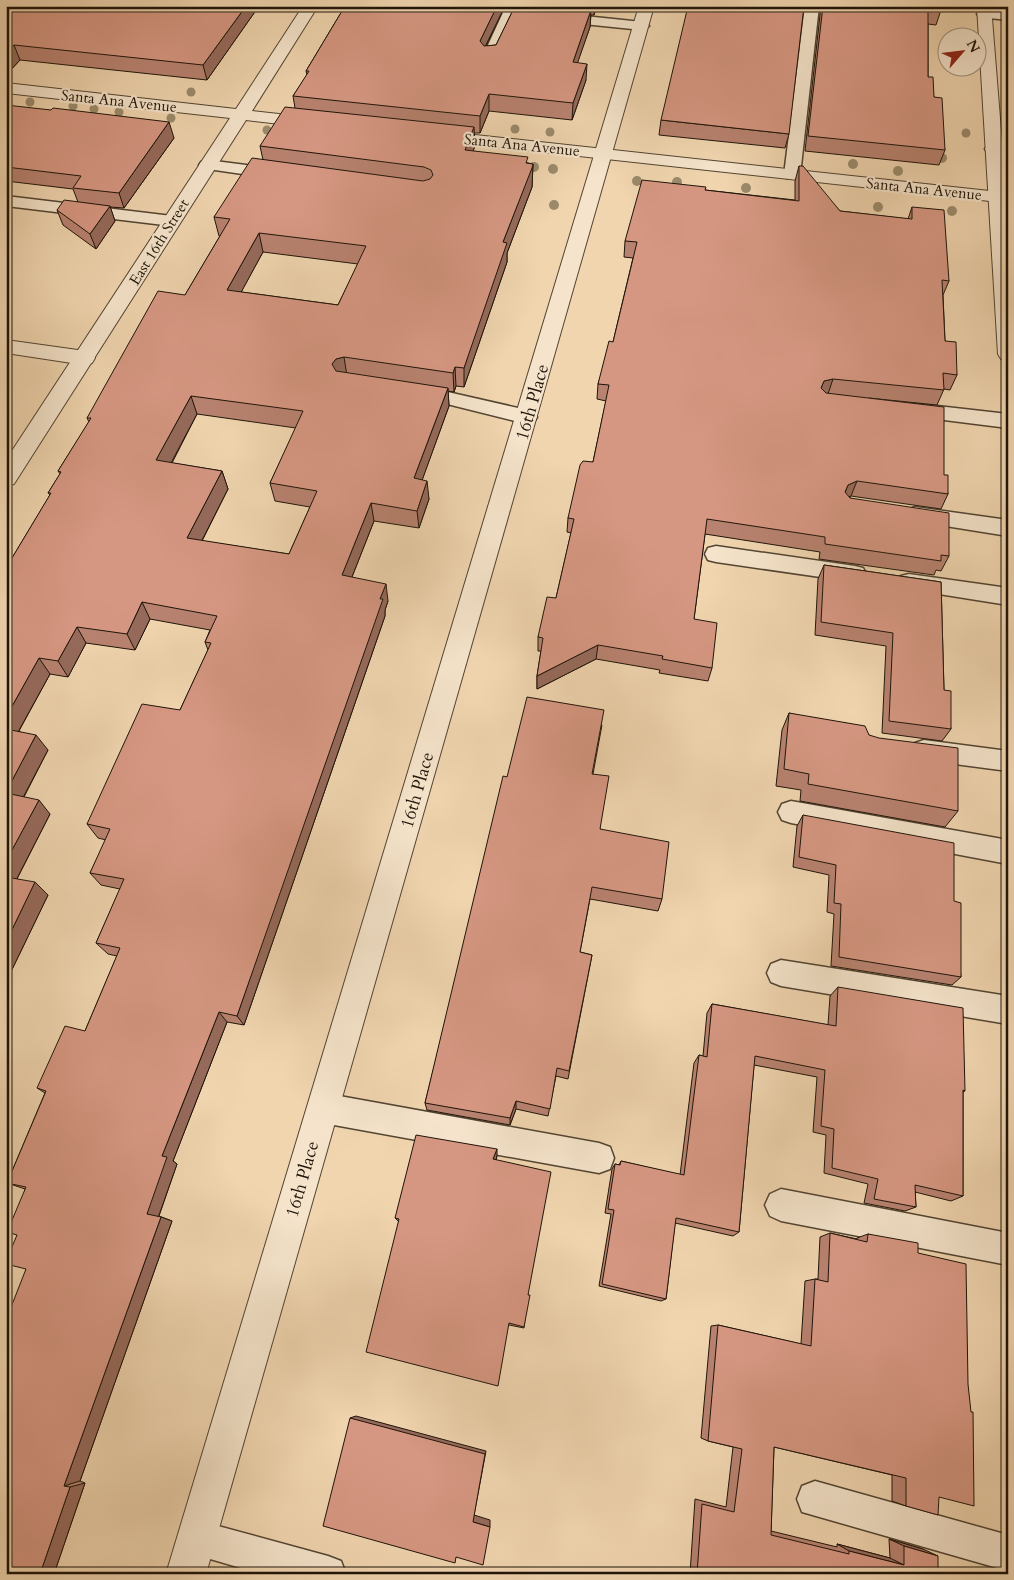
<svg xmlns="http://www.w3.org/2000/svg" width="1014" height="1580" font-family="Cardo,serif">
<style>
.lines{fill:none;stroke-linecap:round;stroke-linejoin:round}
.service-casing{stroke:#524432;stroke-width:3}
.minor-casing{stroke:#524432;stroke-width:2}
.tertiary-casing{stroke:#524432;stroke-width:2}
.service{fill:#f5e4cb;fill-rule:evenodd}
.minor{fill:#f5e4cb;fill-rule:evenodd}
.tertiary{fill:#f5e4cb;fill-rule:evenodd}
.tree{fill:#9b8b6c}
.wall{fill:#b88270;stroke:#1e1409;fill-rule:evenodd}
.shaded-wall{fill:#966a5b;stroke:#1e1409}
.building{fill:#d69782;stroke:#1e1409;fill-rule:evenodd}
.labels{text-anchor:middle;stroke-width:4.5;stroke-linejoin:round;paint-order:stroke}
.far-street-label{font-size:15px;fill:#1e1409;stroke:#f5e4cb}
.street-label{font-size:18px;fill:#1e1409;stroke:#f5e4cb}
</style>
<rect width="100%" height="100%" fill="#f0d5af"/>
<filter id="stains"><feTurbulence type="fractalNoise" baseFrequency=".004" numOctaves="4"/><feColorMatrix values="0 0 0 0 .2 0 0 0 0 .09 0 0 0 0 .02 0 0 0 .5 -.17"/></filter>
<radialGradient id="worn" r=".72"><stop offset=".6" stop-color="#630" stop-opacity="0"/><stop offset="1" stop-color="#630" stop-opacity=".3"/></radialGradient>
<g class="lines">
<defs>
<g id="service">
<path d="M506,6H520L518,9L642,22L649,26L642,30L515,17L494,61H484L482,58Z"/>
<path d="M805,6H819L800,175L798,178H786L784,175Z"/>
<path d="M984,10L1008,12V20L979,17L977,14Z"/>
<path d="M993,144L1008,146V156L987,152L985,149L987,146Z"/>
<path d="M207,160L277,169L283,171L285,174L283,177L277,179L201,168L199,165L201,162Z"/>
<path d="M6,196L172,216L178,217L180,221L178,225L172,226L6,206Z"/>
<path d="M415,387L439,390L527,410L534,412L537,417L534,422L527,424L439,402L408,398L405,393L408,388Z"/>
<path d="M911,403L1008,414V428L904,415L901,410L904,405Z"/>
<path d="M915,507L1008,520V536L908,520L905,515L908,510Z"/>
<path d="M716,546L855,566L863,568L866,574L863,580L855,582L716,562L708,560L705,554L708,548Z"/>
<path d="M909,574L1008,588V605L901,588L898,582L901,576Z"/>
<path d="M924,740L1008,751V771L924,760L915,757L912,750L915,743Z"/>
<path d="M791,801L1008,840V864L791,823L782,820L778,812L782,804Z"/>
<path d="M781,960L1008,996V1024L781,986L771,982L767,973L771,964Z"/>
<path d="M323,1093L599,1143L610,1147L614,1158L610,1169L599,1173L323,1123L313,1118L308,1108L313,1098Z"/>
<path d="M781,1189L1008,1233V1265L781,1221L770,1216L765,1205L770,1194Z"/>
<path d="M815,1481L1008,1535V1571L802,1512L797,1499L802,1486Z"/>
<path d="M196,1520L328,1556L341,1561L346,1574H261L183,1551L178,1538L183,1525Z"/>
</g>
<g id="minor">
<path d="M639,6H654L206,1574H166Z"/>
<path d="M977,6H991L1008,218V361L1001,359L998,354Z"/>
<path d="M6,340L85,351L92,353L95,358L92,363L85,365L6,353Z"/>
</g>
<g id="tertiary">
<path d="M303,6H318L252,111L315,118L321,119L323,123L321,127L315,128L246,120L14,484L6,486V460L230,118L6,93V83L236,109Z"/>
<path d="M438,131L1008,193V203L432,140L430,136L432,132Z"/>
</g>
</defs>
<!-- service casing -->
<use href="#service" class="service-casing"/>
<!-- minor casing -->
<use href="#minor" class="minor-casing"/>
<!-- tertiary casing -->
<use href="#tertiary" class="tertiary-casing"/>
<!-- service -->
<use href="#service" class="service"/>
<!-- minor -->
<use href="#minor" class="minor"/>
<!-- tertiary -->
<use href="#tertiary" class="tertiary"/>
</g>
<!-- trees -->
<g class="tree">
<circle cx="191" cy="92" r="4.5"/>
<circle cx="30" cy="102" r="4.5"/>
<circle cx="73" cy="106" r="4.5"/>
<circle cx="94" cy="109" r="4.5"/>
<circle cx="119" cy="112" r="4.5"/>
<circle cx="171" cy="118" r="4.5"/>
<circle cx="515" cy="129" r="4.5"/>
<circle cx="267" cy="130" r="4.5"/>
<circle cx="550" cy="132" r="4.5"/>
<circle cx="966" cy="133" r="4.5"/>
<circle cx="942" cy="158" r="5"/>
<circle cx="853" cy="164" r="5"/>
<circle cx="534" cy="167" r="5"/>
<circle cx="553" cy="169" r="5"/>
<circle cx="898" cy="171" r="5"/>
<circle cx="637" cy="181" r="5"/>
<circle cx="677" cy="182" r="5"/>
<circle cx="746" cy="188" r="5"/>
<circle cx="554" cy="205" r="5"/>
<circle cx="878" cy="207" r="5"/>
<circle cx="952" cy="211" r="5"/>
</g>
<!-- wall -->
<g class="wall">
<path d="M6,6H259L207,80L20,60L6,75Z"/>
<path d="M345,6H505L486,46L496,45L515,6H597L594,15H591L590,27L577,63L586,80L572,120L489,111L480,133H474L475,146L473,151L533,164L532,187L507,253V262L464,387L456,386L454,392L448,391L449,406L422,480L429,499L419,528L374,521L352,577L388,601L385,610V616L244,1025L227,1022L173,1161L177,1164L159,1216L172,1221L80,1481L85,1483L54,1574L26,1269L17,1235L25,1189L7,1183L45,1093L37,1088L85,1031L117,956L108,954L96,943L120,889L101,885L90,873L106,840L98,838L87,824L180,710L208,650L205,642L210,630L150,619L135,650L86,643L68,677L50,674L19,731L48,750L24,797L50,814L17,879L48,895L6,982V568L50,495L48,493L60,474L58,471L89,422L87,418L185,295L220,236H219L214,217L263,160L260,146L295,108L293,96L307,75L306,71ZM263,252L358,264L338,305L241,292ZM197,414L296,428L270,483L275,501L310,507L289,554L202,541L228,489L222,471L172,463Z"/>
<path d="M821,6H940L941,10L936,25L928,24V77L934,97L945,150L939,165L805,151Z"/>
<path d="M6,105L174,138L124,208L110,207L115,221L96,249L63,225L57,210L78,202L73,189L6,181Z"/>
<path d="M661,120L789,134L785,148L659,135Z"/>
<path d="M799,166L840,211L908,219L912,207L949,281L943,295L945,341L957,375L950,390L944,389L937,405L869,398L944,475L948,494L941,509L851,496L849,497L949,556L941,571L936,570L934,575L819,559L820,552L705,534L694,619L712,668L708,681L659,673L660,670L596,659L537,689V676L541,651H538V637L556,598L571,533L567,532L568,518L593,462L606,401L597,399L598,384L613,342L633,258L624,257L625,241L705,190L795,200V181Z"/>
<path d="M824,565L941,582L944,690L951,729L942,741L882,733L886,646L815,635L818,579Z"/>
<path d="M789,713L869,735L958,811L945,827L800,801L801,790L776,786L782,730Z"/>
<path d="M602,725L593,774L600,829L662,899L658,911L590,899L580,952L592,955L568,1079L556,1076L548,1116L516,1109L510,1125L427,1110L425,1103L507,777Z"/>
<path d="M803,815L954,901L961,977L952,985L831,966L834,914L827,912L829,875L793,867L797,826Z"/>
<path d="M838,987L965,1091L963,1092V1196L951,1201L915,1192L916,1207L905,1211L864,1203L868,1184L824,1173L826,1135L813,1132L817,1077L754,1065L739,1232L733,1236L675,1223L666,1299L661,1301L599,1286L611,1214L605,1213L612,1169L615,1164L619,1165L621,1161L680,1175L694,1063L699,1055L703,1056L707,1013L712,1004L828,1025L830,996Z"/>
<path d="M497,1156L496,1160L528,1295L524,1328L509,1325L395,1218Z"/>
<path d="M830,1233L857,1239V1238L868,1234L918,1253L939,1497L906,1506L892,1501V1475L774,1447L771,1531L837,1547V1544L890,1558L889,1539L923,1549L938,1573L940,1574H690L695,1499L726,1507L733,1447L708,1441L701,1438L711,1326L718,1325L801,1344L805,1281L815,1279H818L820,1237Z"/>
</g>
<!-- shaded-wall -->
<g class="shaded-wall">
<path d="M246,6H259L207,80L203,65Z"/>
<path d="M497,6H505L480,57V41Z"/>
<path d="M594,6H597L594,15Z"/>
<path d="M591,10L590,27L572,79L573,62Z"/>
<path d="M14,45L20,60L6,75V53Z"/>
<path d="M587,64L586,80L572,120L573,103Z"/>
<path d="M489,94V111L480,133V116Z"/>
<path d="M169,122L174,138L124,208L119,193Z"/>
<path d="M474,127L475,146L466,169L465,150Z"/>
<path d="M533,164L532,187L507,253V262L464,387V368L503,242Z"/>
<path d="M110,206L115,221L96,249L90,234Z"/>
<path d="M259,233L263,252L232,309L227,290Z"/>
<path d="M344,357L347,376L336,383L332,364L336,359Z"/>
<path d="M455,367L456,386L454,392L453,373Z"/>
<path d="M833,379L828,394L819,396L821,388L824,381Z"/>
<path d="M448,388L449,406L416,497L414,478Z"/>
<path d="M191,396L197,414L163,478L156,460Z"/>
<path d="M222,471L228,489L194,556L187,538Z"/>
<path d="M427,481L429,499L419,528L417,511Z"/>
<path d="M857,481L851,496L842,500L848,485Z"/>
<path d="M371,503L374,521L346,592L342,575Z"/>
<path d="M386,584L388,601L385,610V616L244,1025L237,1016L380,599Z"/>
<path d="M142,602L150,619L135,650L127,634Z"/>
<path d="M77,627L86,643L68,677L58,661Z"/>
<path d="M598,645L596,659L537,689V676Z"/>
<path d="M39,658L50,674L12,743L6,736V717Z"/>
<path d="M36,735L48,750L18,807L6,794V792Z"/>
<path d="M39,800L50,814L12,888L6,882V861Z"/>
<path d="M35,882L48,895L6,982V942Z"/>
<path d="M219,1012L227,1022L173,1161L177,1164L158,1218L147,1214L162,1156Z"/>
<path d="M516,1101V1109L510,1125V1118Z"/>
<path d="M497,1149V1156L494,1166L493,1159Z"/>
<path d="M161,1217L172,1221L80,1481L64,1486Z"/>
<path d="M356,1416L486,1451L474,1515L490,1520V1527L473,1522L350,1418Z"/>
<path d="M85,1483L54,1574H40L70,1487Z"/>
<path d="M889,1539L923,1549L938,1556L904,1546Z"/>
<path d="M837,1544L890,1558L904,1565L849,1551Z"/>
</g>
<!-- building -->
<g class="building">
<path d="M6,6H246L203,65L14,45L6,53Z"/>
<path d="M345,6H497L480,41L484,46L496,45L515,6H551L591,10L573,62L587,64L573,103L489,94L480,116L293,96L309,71H306Z"/>
<path d="M688,6H804L789,134L661,120Z"/>
<path d="M823,6H940L941,10L928,9V77H933L934,97L942,98L945,150L808,136Z"/>
<path d="M6,105L51,110L53,108L169,122L119,193L73,188L81,176L6,167Z"/>
<path d="M285,107L474,127L465,150L528,157L526,163L533,164L532,168L503,242L507,243L464,368L455,367L453,373L344,357L336,359L332,364L336,371L448,388L414,478L427,481L417,511L371,503L342,575L386,584L380,599H383L237,1016L219,1012L162,1156L167,1157L147,1214L161,1217L64,1486L70,1487L40,1574H6V1320L26,1269L6,1264V1261L17,1235L7,1232L26,1187L7,1183L46,1091L37,1088L65,1026L85,1031L120,948L96,943L124,879L90,873L110,829L87,824L142,704L180,710L211,643L205,642L217,616L142,602L127,634L77,627L58,661L39,658L6,717V568L51,493H48L61,472L58,471L91,418H87L158,291L185,295L230,219L214,217L252,158L423,181L430,179L433,175L431,170L424,167L260,146ZM259,233L366,246L338,305L227,290ZM191,396L303,411L270,483L317,491L289,554L187,538L222,471L156,460Z"/>
<path d="M799,166H803L840,211L912,219V207L944,210L949,281L942,280L945,341L956,342L957,375L943,373L944,390L833,379L824,381L821,388L826,393L944,407V475H948V494L857,481L848,485L845,492L850,498L949,513V556L941,555V561L825,544V537L707,519L694,619L717,623L712,668L662,659L663,656L598,645L537,676L543,638L538,637L547,597L556,598L574,519L568,518L580,465L583,461L593,462L609,385L598,384L609,341L613,342L637,242L625,241L642,180L706,187L705,190L799,201Z"/>
<path d="M64,200L110,206L90,234L57,210Z"/>
<path d="M824,565L941,582L944,690L951,691V729L889,721L893,633L821,622Z"/>
<path d="M527,697L604,710L592,774L609,776L600,829L669,842L662,899L592,887L580,952L592,955L569,1071L557,1068L550,1109L516,1101L510,1118L425,1103L503,776L507,777Z"/>
<path d="M789,713L865,726L869,735L879,738L958,748V811L808,784L809,774L784,769Z"/>
<path d="M6,729L36,735L6,792Z"/>
<path d="M6,793L39,800L6,861Z"/>
<path d="M803,815L954,843V901L961,903V977L839,957L841,904L834,903L836,865L799,857Z"/>
<path d="M6,877L35,882L6,942Z"/>
<path d="M838,987L963,1008L965,1091L963,1090V1196L915,1185L916,1207L874,1199L878,1179L832,1168L834,1129L821,1126L825,1070L755,1056L739,1232L676,1218L666,1299L602,1284L614,1210L608,1209L615,1164L620,1165L621,1161L684,1175L699,1055L707,1057L712,1004L836,1026Z"/>
<path d="M416,1135L497,1149L493,1159L551,1172L528,1295H530L524,1327L509,1323L498,1386L366,1352L399,1219L395,1218Z"/>
<path d="M830,1233L867,1242L868,1234L918,1243V1253L966,1264L968,1384L971,1412H973L974,1506L939,1497L938,1515L906,1506V1478L774,1447L771,1535L849,1554V1551L904,1565V1546L938,1556V1574H697L702,1504L734,1512L742,1449L708,1441L718,1325L811,1346L815,1279L828,1282Z"/>
<path d="M350,1418L485,1454L473,1522L490,1527L483,1565L456,1557L455,1563L323,1526Z"/>
</g>
<g class="labels">
<!-- far-street labels -->
<g class="far-street-label">
<text transform="translate(119 101) rotate(6)" y="5">Santa Ana Avenue</text>
<text transform="translate(522 145) rotate(6)" y="5">Santa Ana Avenue</text>
<text transform="translate(924 189) rotate(6)" y="5">Santa Ana Avenue</text>
<text transform="translate(159 242) rotate(-58)" y="5">East 16th Street</text>
</g>
<!-- street labels -->
<g class="street-label">
<text transform="translate(532 402) rotate(-74)" y="6">16th Place</text>
<text transform="translate(417 790) rotate(-74)" y="6">16th Place</text>
<text transform="translate(302 1179) rotate(-74)" y="6">16th Place</text>
</g>
</g>
<!-- margin -->
<rect width="1014" height="1580" fill="none" stroke="#f0d5af" stroke-width="25"/>
<rect x="8" y="8" width="999" height="1565" fill="none" stroke="#1e1409" stroke-width="2.5"/>
<rect x="12" y="12" width="989" height="1555" fill="none" stroke="#1e1409"/>
<!-- north arrow -->
<g transform="translate(962 52) rotate(62)"><circle r="24" fill="#f5e4cb" stroke="#9f917d"/>
<path d="M0-4L9 19L0 12L-9 19Z" fill="#8f2418"/>
<text y="-8" font-size="14" font-weight="bold" text-anchor="middle" fill="#1e1409">N</text>
</g>
<rect width="100%" height="100%" filter="url(#stains)"/>
<rect width="100%" height="100%" fill="url(#worn)"/>
</svg>
